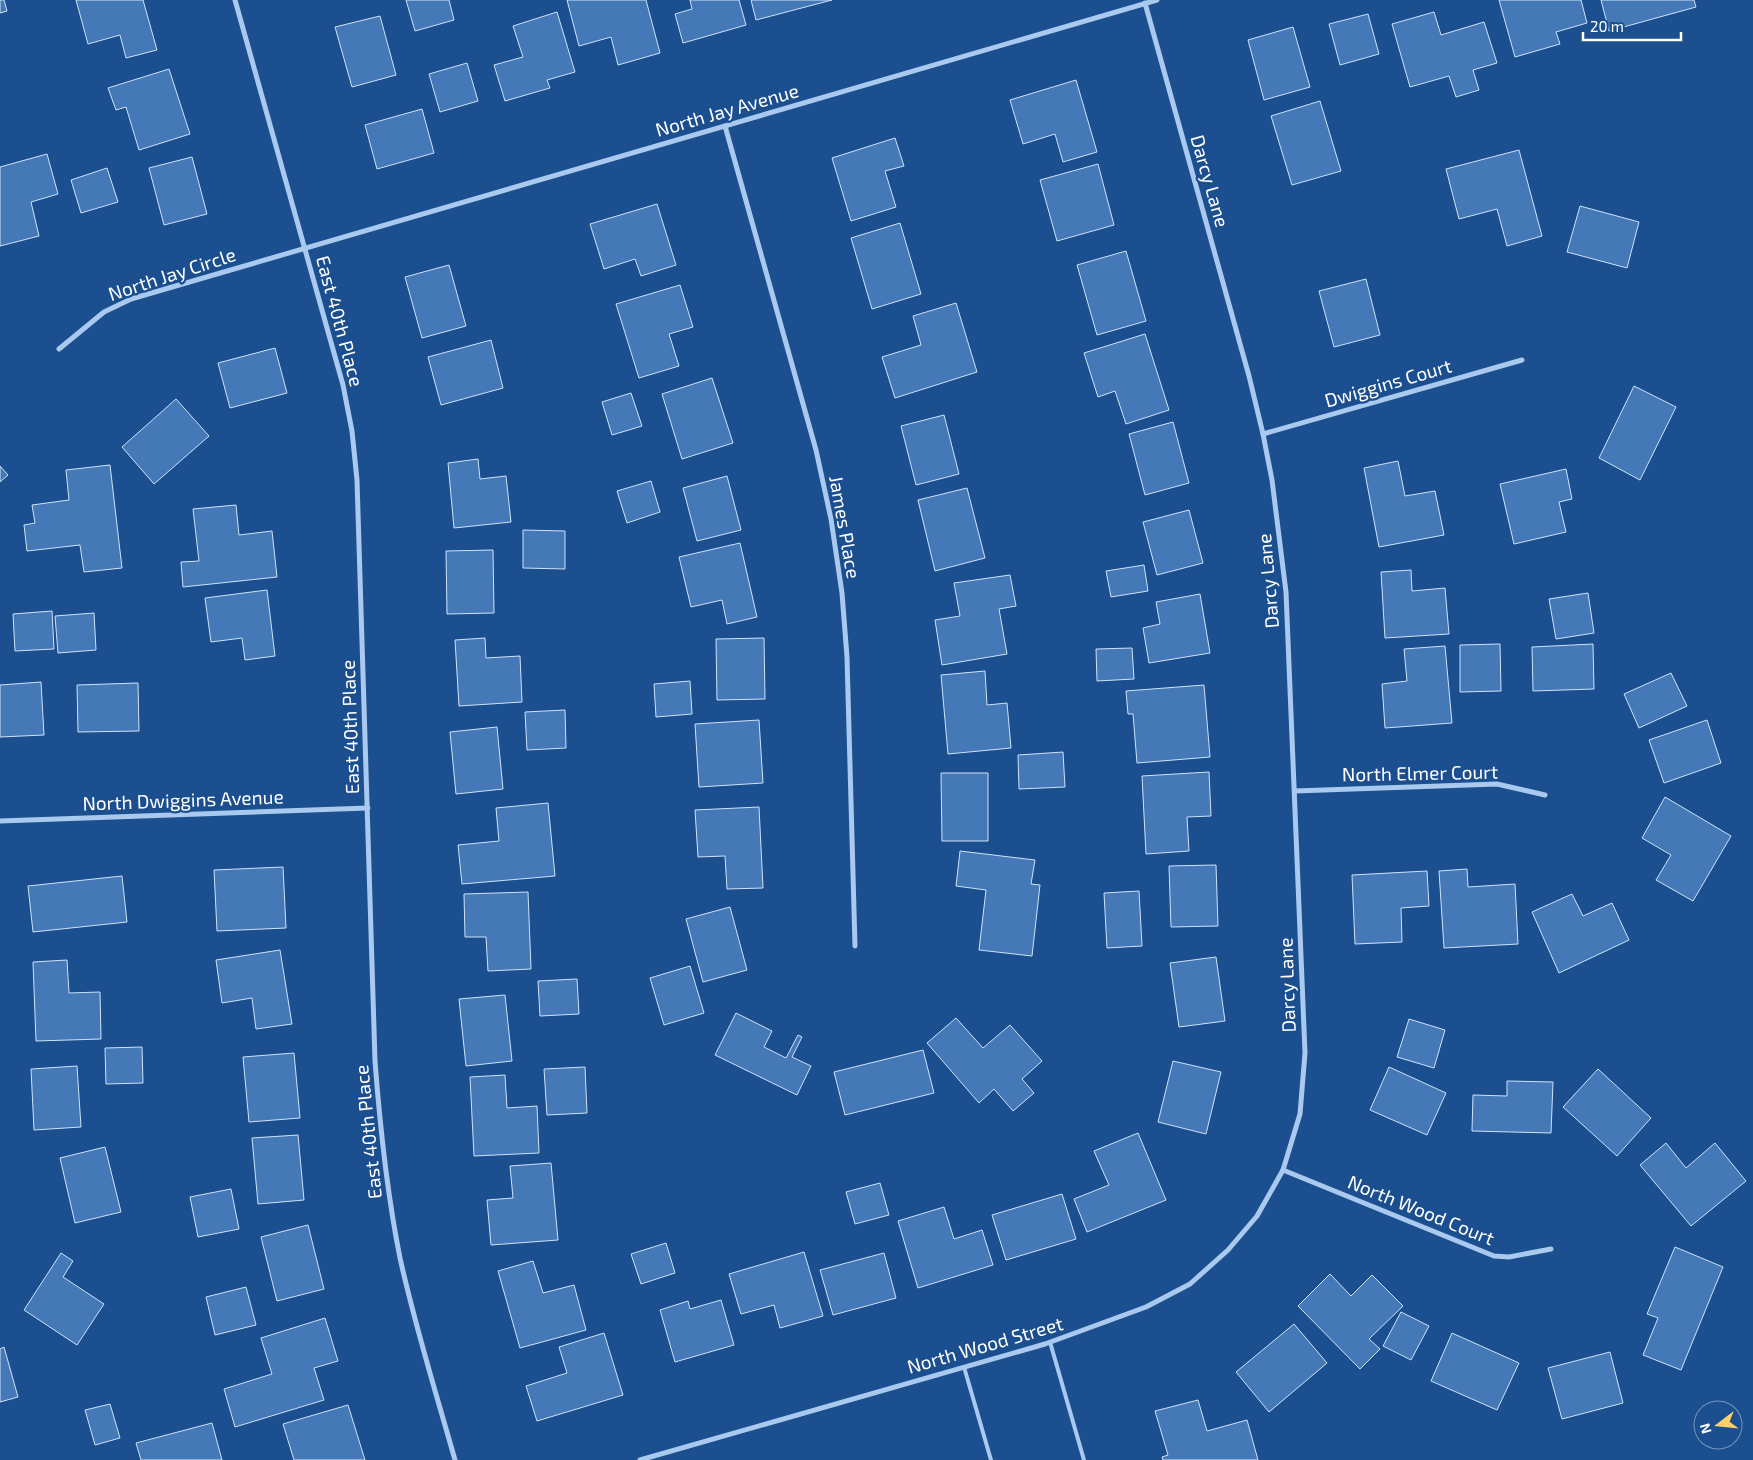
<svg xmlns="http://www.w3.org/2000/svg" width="1753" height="1460" font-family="'Exo 2',sans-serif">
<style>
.building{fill:#4478b7;stroke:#cfe3fa}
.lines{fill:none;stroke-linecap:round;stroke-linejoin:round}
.service{stroke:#a9c9ee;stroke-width:4}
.minor{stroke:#a9c9ee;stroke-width:5}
.labels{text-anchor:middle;stroke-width:4.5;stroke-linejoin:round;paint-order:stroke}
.street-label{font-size:19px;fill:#fff;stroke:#1b4f8f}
</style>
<rect width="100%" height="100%" fill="#1b4f8f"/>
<!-- building -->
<g class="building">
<path d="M0,0H4L7,11L0,13Z"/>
<path d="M76,0H143L157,50L126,58L120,35L88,44Z"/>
<path d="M406,0H449L454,20L415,31Z"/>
<path d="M567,0H646L660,53L618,65L611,37L579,46Z"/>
<path d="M690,0H739L746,25L683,43L675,14L692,9Z"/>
<path d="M751,0H832L756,20Z"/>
<path d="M1499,0H1581L1587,23L1556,32L1560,44L1515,57Z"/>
<path d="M1601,0H1694L1696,7L1609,31Z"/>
<path d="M557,12L575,72L547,80L550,88L505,101L494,65L523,57L513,26Z"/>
<path d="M1434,12L1441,35L1484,22L1497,63L1473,70L1479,90L1456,97L1449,76L1410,87L1392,24Z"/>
<path d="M1368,14L1379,54L1340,65L1329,24Z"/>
<path d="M380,16L396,75L352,87L335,27Z"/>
<path d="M1293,27L1310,87L1264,100L1248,40Z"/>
<path d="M467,63L478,101L440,112L429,74Z"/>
<path d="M169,69L190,134L139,150L126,107L116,110L108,88Z"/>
<path d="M1076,80L1097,152L1063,162L1055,134L1023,144L1010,100Z"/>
<path d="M1320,101L1341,171L1292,185L1271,116Z"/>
<path d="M422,109L434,153L377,169L365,125Z"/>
<path d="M895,138L904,166L885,171L896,207L851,221L832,158Z"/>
<path d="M1519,150L1542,236L1507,246L1497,209L1459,219L1446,169Z"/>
<path d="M47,154L58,194L31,202L39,236L0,246V167Z"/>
<path d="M192,157L207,214L164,225L149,168Z"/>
<path d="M1098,164L1114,225L1057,241L1040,180Z"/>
<path d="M107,168L118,202L81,213L71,180Z"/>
<path d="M657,204L676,265L641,276L635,259L604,269L590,224Z"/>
<path d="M1580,206L1639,222L1627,268L1567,252Z"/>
<path d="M900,223L921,294L872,309L851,238Z"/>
<path d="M1126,251L1146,321L1097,335L1077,265Z"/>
<path d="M449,265L466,326L422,338L405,277Z"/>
<path d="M1366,279L1380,335L1334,347L1319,291Z"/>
<path d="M680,285L693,327L669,334L679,366L639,378L616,304Z"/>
<path d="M956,303L977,372L895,398L882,357L921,345L913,316Z"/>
<path d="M1145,334L1169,410L1126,424L1115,391L1098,397L1084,353Z"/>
<path d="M491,340L503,388L441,405L428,357Z"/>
<path d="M275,348L287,393L230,408L218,363Z"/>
<path d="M712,378L733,443L682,459L662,394Z"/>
<path d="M1634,386L1676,407L1640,480L1599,458Z"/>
<path d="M631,393L642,426L612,435L602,402Z"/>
<path d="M176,399L209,436L154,484L122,447Z"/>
<path d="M944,415L959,474L916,485L901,426Z"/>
<path d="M1173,422L1189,483L1145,495L1129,434Z"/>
<path d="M478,459L480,479L506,476L511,522L454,528L448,463Z"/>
<path d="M1398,461L1405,496L1435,491L1444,535L1379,547L1364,468Z"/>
<path d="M110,465L122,568L84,572L80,545L27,551L24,525L35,523L32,505L69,500L66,470Z"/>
<path d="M0,466L8,475L0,482Z"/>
<path d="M1566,469L1572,499L1559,502L1566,532L1514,544L1500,484Z"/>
<path d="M727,476L741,530L697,541L683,488Z"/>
<path d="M651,481L660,512L627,523L617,491Z"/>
<path d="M967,488L985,558L935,571L918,500Z"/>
<path d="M236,505L239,535L272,531L277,577L183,587L181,562L199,561L193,509Z"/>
<path d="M1189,510L1203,563L1157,575L1143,522Z"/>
<path d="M523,530L565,531V569L523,568Z"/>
<path d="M740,543L757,617L727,624L722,600L691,607L679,557Z"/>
<path d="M493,550L494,613L447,614L446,551Z"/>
<path d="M1144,565L1148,591L1111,597L1106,571Z"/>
<path d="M1411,570L1412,591L1445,588L1449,634L1385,638L1381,572Z"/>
<path d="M1010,575L1016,606L999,609L1007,654L942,665L935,620L960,616L954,583Z"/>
<path d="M267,590L275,656L245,660L242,638L211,642L205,598Z"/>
<path d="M1588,593L1594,633L1556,639L1549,599Z"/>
<path d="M1200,594L1210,653L1149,663L1143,628L1160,624L1156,602Z"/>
<path d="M52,611L54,649L15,651L13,614Z"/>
<path d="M94,613L96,650L58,653L55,616Z"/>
<path d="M485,638L486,658L520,656L522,702L459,706L455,640Z"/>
<path d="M764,638L765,699L717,700L716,639Z"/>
<path d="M1500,644L1501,691L1460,692V645Z"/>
<path d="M1593,644L1594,689L1533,691L1532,647Z"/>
<path d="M1445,646L1452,723L1385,728L1382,684L1407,681L1404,649Z"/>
<path d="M1132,648L1134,679L1097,681L1096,649Z"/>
<path d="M985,671L987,705L1007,703L1011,748L948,754L941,675Z"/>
<path d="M1671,673L1687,706L1639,728L1624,694Z"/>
<path d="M690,681L692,714L656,717L654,684Z"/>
<path d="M41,682L44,735L0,737V685Z"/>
<path d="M138,683L139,731L78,732L77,685Z"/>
<path d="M1204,685L1210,757L1137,763L1133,714H1128L1126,691Z"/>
<path d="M565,710L566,748L527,750L525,712Z"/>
<path d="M759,720L763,783L699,787L695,724Z"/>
<path d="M1707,720L1721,763L1664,783L1649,740Z"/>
<path d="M497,727L503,789L456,794L450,732Z"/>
<path d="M1063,752L1065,787L1019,789L1018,755Z"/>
<path d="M1209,772L1211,816L1187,817L1189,851L1146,854L1142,776Z"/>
<path d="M941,773H988V841H942Z"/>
<path d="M1665,797L1731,836L1693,901L1656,880L1671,855L1642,838Z"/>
<path d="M548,803L555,876L462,884L458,845L499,841L496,808Z"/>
<path d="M759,807L763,888L727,889L725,856L698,857L695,810Z"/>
<path d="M960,851L1035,860L1031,884L1040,885L1032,956L979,950L986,890L956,886Z"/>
<path d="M1216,865L1218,926L1171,927L1169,866Z"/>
<path d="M283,867L286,928L217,931L214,870Z"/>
<path d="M1467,869L1468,887L1515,884L1518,944L1444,948L1439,871Z"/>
<path d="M1427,871L1429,906L1401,908L1402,942L1355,944L1352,875Z"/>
<path d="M122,876L127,922L33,932L28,886Z"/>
<path d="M1139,891L1142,946L1107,948L1104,893Z"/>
<path d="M528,892L531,969L488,971L486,937H465L464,894Z"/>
<path d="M1572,894L1583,916L1612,903L1629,940L1559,973L1532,912Z"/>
<path d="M730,907L747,970L703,982L686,919Z"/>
<path d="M280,950L292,1024L256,1029L252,998L222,1003L216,960Z"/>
<path d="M1216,957L1225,1021L1179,1027L1170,963Z"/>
<path d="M67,960L69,993L100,992L101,1039L36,1041L33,962Z"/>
<path d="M690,966L704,1013L664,1025L650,978Z"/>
<path d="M577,979L579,1014L540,1016L538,981Z"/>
<path d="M505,995L512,1061L466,1066L459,999Z"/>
<path d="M736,1013L772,1031L764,1047L786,1058L798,1035L802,1037L792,1057L811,1066L797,1095L715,1055Z"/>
<path d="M956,1018L983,1048L1010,1025L1042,1061L1022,1079L1034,1093L1013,1111L994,1089L979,1103L927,1043Z"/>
<path d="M1409,1019L1445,1030L1434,1068L1397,1057Z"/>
<path d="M142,1047L143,1083L106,1084L105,1048Z"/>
<path d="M923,1050L934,1093L845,1115L834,1072Z"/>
<path d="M294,1053L300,1118L249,1122L243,1057Z"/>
<path d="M1173,1061L1221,1072L1206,1134L1158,1122Z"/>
<path d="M77,1066L81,1127L34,1130L31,1069Z"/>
<path d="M585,1067L587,1113L547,1115L544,1069Z"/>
<path d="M1389,1067L1446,1093L1427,1135L1370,1110Z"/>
<path d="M1598,1069L1651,1118L1617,1156L1563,1107Z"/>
<path d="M505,1075L507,1108L537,1106L539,1153L474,1156L470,1077Z"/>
<path d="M1507,1081L1553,1082L1551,1133L1472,1131L1473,1095L1507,1096Z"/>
<path d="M1138,1133L1166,1200L1087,1232L1074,1199L1109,1185L1094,1151Z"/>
<path d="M298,1135L304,1200L258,1204L252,1138Z"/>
<path d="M1666,1143L1686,1168L1715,1143L1746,1181L1691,1226L1640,1165Z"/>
<path d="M105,1147L121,1212L75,1223L60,1158Z"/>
<path d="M551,1163L558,1240L491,1245L487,1200L513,1198L510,1166Z"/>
<path d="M880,1183L889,1215L855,1224L846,1192Z"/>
<path d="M231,1189L239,1229L198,1237L190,1197Z"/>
<path d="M1062,1194L1076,1239L1006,1260L992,1215Z"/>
<path d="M944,1207L954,1239L982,1230L993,1265L918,1288L898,1221Z"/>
<path d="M308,1225L324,1289L277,1301L261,1237Z"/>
<path d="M666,1243L675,1273L641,1284L631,1254Z"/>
<path d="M1675,1247L1723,1267L1681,1370L1643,1355L1658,1318L1647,1314Z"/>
<path d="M804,1252L823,1316L780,1328L774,1305L741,1314L729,1274Z"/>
<path d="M61,1253L73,1261L63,1277L104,1304L77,1345L24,1310Z"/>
<path d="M884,1253L896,1298L833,1315L820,1270Z"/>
<path d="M533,1261L543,1293L574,1285L586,1330L520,1348L498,1271Z"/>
<path d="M1330,1274L1351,1296L1372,1275L1403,1306L1369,1339L1380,1349L1360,1369L1298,1306Z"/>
<path d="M246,1287L256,1325L215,1335L206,1297Z"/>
<path d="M721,1300L734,1345L675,1362L660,1310L688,1301L690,1309Z"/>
<path d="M1401,1312L1429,1326L1411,1360L1383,1346Z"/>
<path d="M325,1318L338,1361L314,1368L324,1400L235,1427L224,1389L272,1374L261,1338Z"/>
<path d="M1294,1324L1327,1363L1269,1412L1236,1372Z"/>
<path d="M604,1333L623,1395L537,1421L526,1386L567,1373L559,1347Z"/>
<path d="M1452,1333L1519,1363L1497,1410L1431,1381Z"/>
<path d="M4,1347L18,1397L0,1402V1349Z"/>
<path d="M1610,1352L1623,1403L1562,1419L1548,1368Z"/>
<path d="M1198,1400L1207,1431L1247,1420L1258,1460H1163L1162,1457L1168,1455L1155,1411Z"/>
<path d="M110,1404L120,1438L95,1445L85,1410Z"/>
<path d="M348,1405L365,1460H294L283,1424Z"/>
<path d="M212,1423L222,1460H141L136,1443Z"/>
</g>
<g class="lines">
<!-- service -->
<g class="service">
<path d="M1050,1342L1084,1460"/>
<path d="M964,1367L991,1460"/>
</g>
<!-- minor -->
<g class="minor">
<path d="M235,0L343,385L352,431L357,480L375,1061C380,1127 387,1193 400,1258C415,1326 436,1393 455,1460"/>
<path d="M725,126L816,450L831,519L842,593L847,657L855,946"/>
<path d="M59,349L104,312L131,299L1157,0"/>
<path d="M1263,434L1522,360"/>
<path d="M1295,791L1497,784L1545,795"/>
<path d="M0,821L368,808"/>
<path d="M1283,1170L1494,1256L1509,1257L1551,1249"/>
<path d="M640,1460L1045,1344L1146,1307L1190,1284L1228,1250L1257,1216L1283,1170L1300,1114L1305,1053L1286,592L1272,480L1263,434L1249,376L1145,3"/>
</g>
</g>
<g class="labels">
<!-- street labels -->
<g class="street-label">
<text transform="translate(727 110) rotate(-16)" y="7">North Jay Avenue</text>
<text transform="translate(1210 181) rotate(74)" y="7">Darcy Lane</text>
<text transform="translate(172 274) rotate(-18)" y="7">North Jay Circle</text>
<text transform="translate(340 321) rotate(75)" y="7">East 40th Place</text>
<text transform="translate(1388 383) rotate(-16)" y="7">Dwiggins Court</text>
<text transform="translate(845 527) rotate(80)" y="7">James Place</text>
<text transform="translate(1268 581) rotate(-95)" y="7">Darcy Lane</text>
<text transform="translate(350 727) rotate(-92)" y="7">East 40th Place</text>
<text transform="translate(1420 773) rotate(-1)" y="7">North Elmer Court</text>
<text transform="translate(183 800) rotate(-2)" y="7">North Dwiggins Avenue</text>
<text transform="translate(1287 985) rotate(-92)" y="7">Darcy Lane</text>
<text transform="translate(368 1132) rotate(-96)" y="7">East 40th Place</text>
<text transform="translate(1421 1210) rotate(22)" y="7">North Wood Court</text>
<text transform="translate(985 1345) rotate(-16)" y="7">North Wood Street</text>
</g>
</g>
<!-- north arrow -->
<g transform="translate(1718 1425) rotate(254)"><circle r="24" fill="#1b4f8f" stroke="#7695bc"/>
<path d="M0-4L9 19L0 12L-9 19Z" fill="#ffd166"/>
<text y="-8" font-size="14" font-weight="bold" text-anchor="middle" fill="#ffffff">N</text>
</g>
<!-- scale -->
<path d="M1583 32v8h98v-8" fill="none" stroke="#ffffff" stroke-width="2.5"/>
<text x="1590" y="32" font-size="15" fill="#ffffff" stroke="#1b4f8f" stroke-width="4" paint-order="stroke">20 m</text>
</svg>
